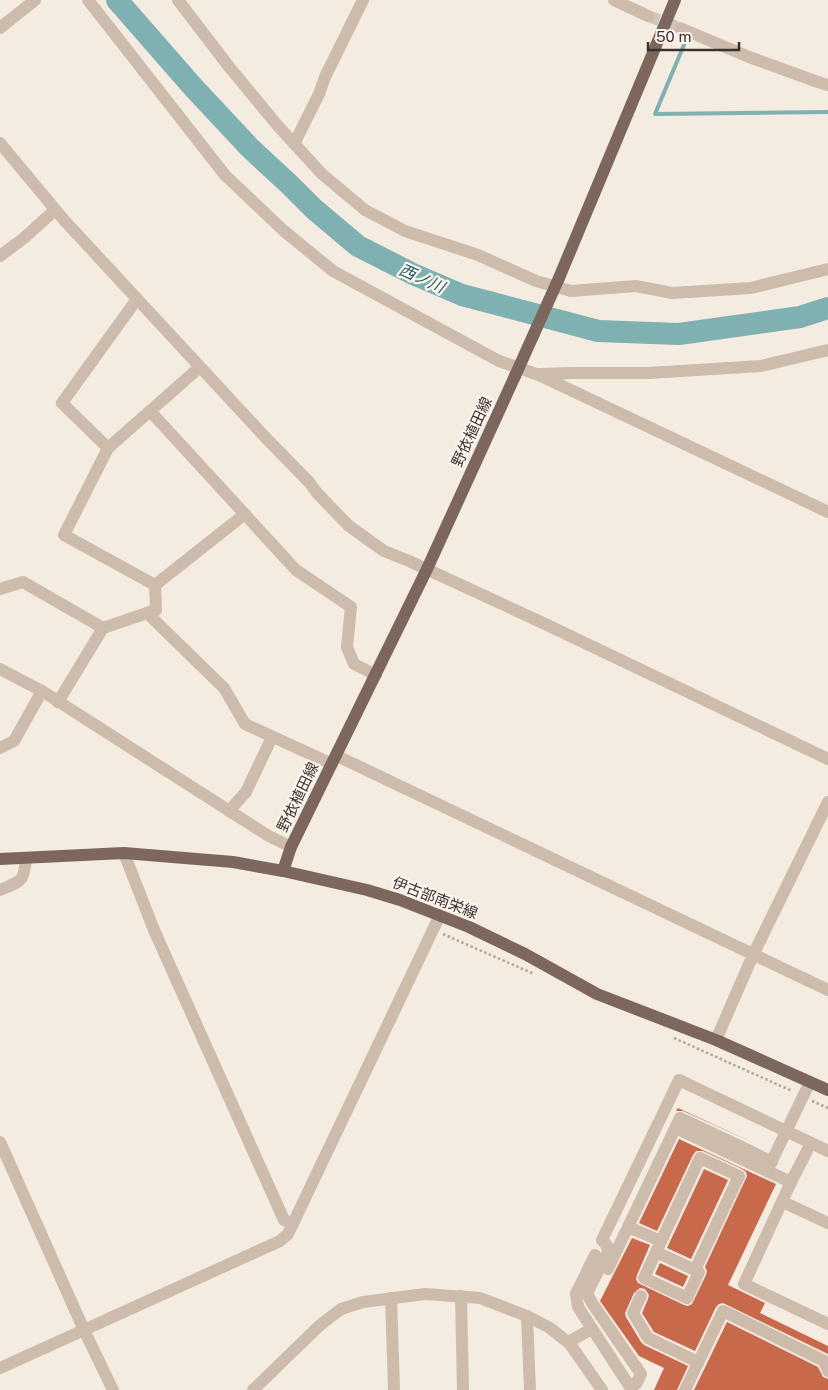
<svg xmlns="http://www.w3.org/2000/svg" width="828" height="1390" font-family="'Public Sans','Noto Sans JP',sans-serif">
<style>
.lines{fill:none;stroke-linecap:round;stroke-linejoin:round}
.stream{stroke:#7fb0b2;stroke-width:4}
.river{stroke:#7fb0b2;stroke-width:22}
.building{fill:#c8694b}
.minor-tunnel{stroke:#cfc6bd;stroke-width:12;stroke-dasharray:12 6;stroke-linecap:butt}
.path{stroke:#b9a596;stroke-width:2.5;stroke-dasharray:2.5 2.5;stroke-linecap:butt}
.minor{stroke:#cdbbac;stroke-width:12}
.major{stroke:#7d675c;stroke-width:12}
.minor-bridge{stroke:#cdbbac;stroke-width:12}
.major-bridge{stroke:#7d675c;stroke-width:12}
.labels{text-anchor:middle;stroke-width:4.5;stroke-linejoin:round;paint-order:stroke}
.street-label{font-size:15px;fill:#3b302b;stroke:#fbf5ee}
.water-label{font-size:16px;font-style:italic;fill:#1f5a5e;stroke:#fbf5ee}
</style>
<rect width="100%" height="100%" fill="#f4ebe1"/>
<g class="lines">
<!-- stream -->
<path class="stream" d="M686,40L655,114L828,112"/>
<!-- river -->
<path class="river" d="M117,0L193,87L250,148L290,185L314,209L358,246L413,274L462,295L598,331L679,334L800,317L828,308"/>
</g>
<!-- building -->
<g class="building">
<path d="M678,1108L754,1143L683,1111H676Z"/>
<path d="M679,1139L776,1184L728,1285L765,1303L760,1313L828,1346V1354L723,1303L719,1304L716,1307L695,1351L654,1332L642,1313L648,1299L649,1295L645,1289L640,1288L634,1293L625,1313L626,1317L641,1342L644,1345L688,1366L677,1390H654L664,1368L639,1356L600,1301L632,1238L650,1245L637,1275L636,1279L638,1283L684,1305L688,1306L692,1304L706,1275L707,1271L705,1267L747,1176L746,1172L742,1169L703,1151H696L693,1155L657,1231L639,1223Z"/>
<path d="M704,1169L728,1180L691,1259L667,1248Z"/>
<path d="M660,1263L688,1276L683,1287L655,1274Z"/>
<path d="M727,1322L818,1367L823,1377L828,1379V1390H694Z"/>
</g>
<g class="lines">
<!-- minor-tunnel -->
<path class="minor-tunnel" d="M648,16L680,28"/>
<!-- path -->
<g class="path">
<path d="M443,934L534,974"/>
<path d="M674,1038L792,1091"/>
<path d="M812,1101L828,1108"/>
</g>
<!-- minor -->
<g class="minor">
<path d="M88,0L225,175L284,231L333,271L499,361L539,375L828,512"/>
<path d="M178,0L230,68L278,126L322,174L365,210L405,231L478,255L536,281L571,291L636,286L672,293L751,288L828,269"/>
<path d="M614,0L648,16"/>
<path d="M0,28L35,0"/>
<path d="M680,28L749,57L815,81L828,85"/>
<path d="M0,143L64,220L265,437L309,482L317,493L349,526L384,551L409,561L543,623L828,759"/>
<path d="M294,144L319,94L325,77L363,0"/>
<path d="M0,256L24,238L55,210"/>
<path d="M540,374L572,373H649L761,366L828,350"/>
<path d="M150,411L296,570L351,607L347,647L354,664L376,675"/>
<path d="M108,448L62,403L137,299"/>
<path d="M155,585L245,514"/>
<path d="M0,589L23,582L103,628L58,702"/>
<path d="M147,613L224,688L245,724L332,764"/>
<path d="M103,628L156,610L155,585L64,535L108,448L200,367"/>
<path d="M0,669L42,691L267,835L291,847"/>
<path d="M0,748L14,741L42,691"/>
<path d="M337,756L828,990"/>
<path d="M229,811L246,792L272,737"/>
<path d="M124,853L154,930L284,1220L293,1224"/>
<path d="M0,890C21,881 24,883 26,858"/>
<path d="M716,1040L753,955L828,802"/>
<path d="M810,1082L767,1171L791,1182L744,1284L828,1324"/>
<path d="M682,1131L767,1171"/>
<path d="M0,1142L84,1330L113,1390"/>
<path d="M750,1151L772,1162"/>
<path d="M700,1158L739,1176L695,1270L656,1252Z"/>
<path d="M791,1182L811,1143"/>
<path d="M783,1202L828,1223"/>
<path d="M635,1230L661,1241"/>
<path d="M656,1252L644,1278L687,1298L699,1272L695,1270"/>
<path d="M608,1269L626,1231"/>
<path d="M461,1296L463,1390"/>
<path d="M641,1296L633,1313L648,1338L698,1362"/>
<path d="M391,1298L394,1390"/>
<path d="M527,1316L530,1390"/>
<path d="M568,1342L588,1331"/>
<path d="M0,1368L280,1241L288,1234L440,915"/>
<path d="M636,1384L641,1374L592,1303L588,1295V1291L607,1254L608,1247L602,1240L679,1080L828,1151"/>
<path d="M253,1390L319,1326L341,1309L363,1302L425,1294L480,1298L527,1316L550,1328L570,1344L602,1390"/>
<path d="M685,1390L723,1311L824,1361L828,1371"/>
</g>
<!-- major -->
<g class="major">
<path d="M559,278L675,0"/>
<path d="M0,859L124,853L233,862L283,871L367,890L400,900L469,927L525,954L597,994L716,1040L828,1090"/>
<path d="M283,871L291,847L427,569L515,376"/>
</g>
<!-- minor-bridge -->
<g class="minor-bridge">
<path d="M635,1230L628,1227L680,1118L750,1151"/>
<path d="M595,1255L576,1294L578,1307L632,1390"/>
</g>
<!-- major-bridge -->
<path class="major-bridge" d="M515,376L559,278"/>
</g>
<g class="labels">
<!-- street labels -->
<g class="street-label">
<text transform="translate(472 432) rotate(-65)" y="5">野依植田線</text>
<text transform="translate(298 797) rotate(-64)" y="5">野依植田線</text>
<text transform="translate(435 898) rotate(21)" y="5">伊古部南栄線</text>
</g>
<!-- water labels -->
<g class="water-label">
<text transform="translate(422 278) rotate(24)" y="6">西ノ川</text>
</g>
</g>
<!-- scale -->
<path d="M648 42v8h91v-8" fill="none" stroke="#3b302b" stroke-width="2.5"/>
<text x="656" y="42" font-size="15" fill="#3b302b" stroke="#fbf5ee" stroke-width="4" paint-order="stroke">50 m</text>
</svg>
